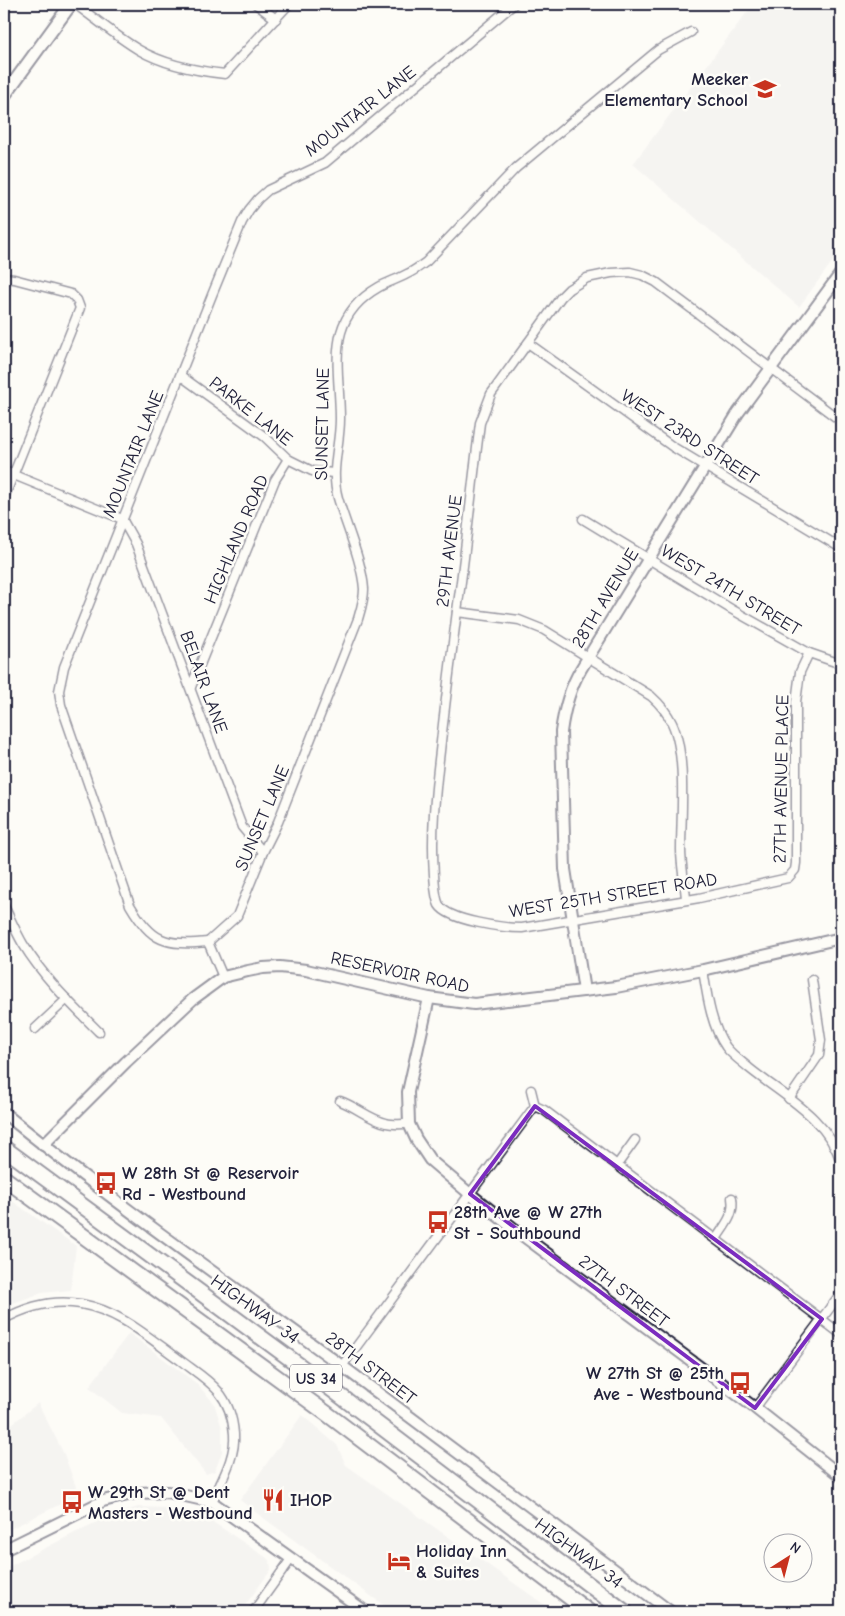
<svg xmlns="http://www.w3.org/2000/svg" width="845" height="1616" font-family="'Comic Neue',sans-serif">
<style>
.built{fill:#ecece9}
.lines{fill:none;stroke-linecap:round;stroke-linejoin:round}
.stream{stroke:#787885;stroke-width:2.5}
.minor-casing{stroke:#22223b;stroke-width:11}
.tertiary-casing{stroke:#22223b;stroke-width:14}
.secondary-casing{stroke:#22223b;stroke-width:15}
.trunk-casing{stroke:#22223b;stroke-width:18}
.minor{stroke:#fdfcf7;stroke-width:8}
.tertiary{stroke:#fdfcf7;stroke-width:10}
.secondary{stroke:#fdfcf7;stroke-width:11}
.trunk{stroke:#fdfcf7;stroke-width:14}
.marked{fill:none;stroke:#7b2cbf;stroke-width:4;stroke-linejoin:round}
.labels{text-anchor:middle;stroke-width:5;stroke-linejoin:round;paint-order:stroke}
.shield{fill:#fdfcf7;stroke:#646373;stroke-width:1}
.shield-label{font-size:16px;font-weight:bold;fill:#22223b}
.poi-label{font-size:18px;font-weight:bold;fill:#22223b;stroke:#fdfcf7;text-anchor:start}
.street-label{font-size:18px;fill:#22223b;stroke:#fdfcf7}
</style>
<rect width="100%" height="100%" fill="#fdfcf7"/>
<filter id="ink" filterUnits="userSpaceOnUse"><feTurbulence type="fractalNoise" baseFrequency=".02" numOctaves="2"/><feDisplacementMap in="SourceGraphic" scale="10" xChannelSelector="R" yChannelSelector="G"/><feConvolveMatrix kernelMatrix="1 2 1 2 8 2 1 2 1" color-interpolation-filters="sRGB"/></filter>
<g filter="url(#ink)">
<!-- built -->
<g class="built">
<path d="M753,4H830L841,13V250L799,307L633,164Z"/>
<path d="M8,1198L76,1246L71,1290L42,1293L4,1306V1201Z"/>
<path d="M129,1333L196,1383L214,1403L222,1428V1452L215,1471L206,1474L161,1418L122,1413L89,1387Z"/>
<path d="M38,1403L64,1454L79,1495L4,1532V1409L12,1424Z"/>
<path d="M302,1415L337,1445L346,1465L555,1612H393L258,1514L240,1500Z"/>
<path d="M138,1507L171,1508L201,1514L270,1560L271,1570L240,1612H4V1569L104,1518Z"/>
</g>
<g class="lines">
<!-- stream -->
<path class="stream" d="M4,1196L5,1195"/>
<defs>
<g id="minor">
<path d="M75,4C96,19 117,37 139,50C163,64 197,71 225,74L289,4"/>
<path d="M256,4L276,19"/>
<path d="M4,278L14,279L71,294L77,300L80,308L4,498"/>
<path d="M528,343L673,447L841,548"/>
<path d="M181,376L265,437L288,459L312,471L334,473"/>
<path d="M4,471L122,519L136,544L242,827L263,852"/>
<path d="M583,519L731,609L809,653L841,664"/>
<path d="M457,612L519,620L544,630L651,696C660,704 667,712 672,723C687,755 681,814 681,850C681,866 685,883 686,899"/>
<path d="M809,653L800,672L796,702V863L795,870L788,878L699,898L522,928C504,928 449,921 439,905C435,897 435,885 434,875C431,833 435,793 440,751C445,704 451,658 457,611C466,549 472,486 480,423L491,394L561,297L569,289L587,278L611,273L630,272L642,275L656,282L841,421"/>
<path d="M191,687L275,480L288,459"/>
<path d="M4,906C10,918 16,932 23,944C43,977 72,1005 99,1032"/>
<path d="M208,942L237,916L263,852L278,822L358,619C361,609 364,600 364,589C362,561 346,526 338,498C330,471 340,446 340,419C340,366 323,319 379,287C388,282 398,279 407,274C414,271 420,266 426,262L516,168L658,50L691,32"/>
<path d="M703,970C707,995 711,1026 726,1047C732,1055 741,1061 749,1068C782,1095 828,1118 841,1162"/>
<path d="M223,977L208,942C165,946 152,942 130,905L61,705L59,691L64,667L212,295L242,222L249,210L258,199L268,190L325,163L514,4"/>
<path d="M35,1029L67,999"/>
<path d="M531,1090L535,1106L544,1110L841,1334"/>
<path d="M789,1099L819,1055L821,1040L812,980"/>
<path d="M340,1101C357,1107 369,1119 386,1123C393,1125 402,1124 409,1124"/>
<path d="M617,1165L635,1140"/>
<path d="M716,1239C725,1225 735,1215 732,1198"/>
<path d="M4,1319C28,1306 54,1299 81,1304C120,1311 149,1338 180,1360C193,1370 208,1379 218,1391C228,1403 233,1419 234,1434C236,1457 221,1481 212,1502"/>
<path d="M342,1366L535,1106"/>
<path d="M755,1408L841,1293"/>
<path d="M253,1612L291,1559"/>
</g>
<g id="tertiary">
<path d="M584,991L565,869L561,732C564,710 569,689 581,669L738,413L841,273"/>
<path d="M429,998L408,1092L409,1124L416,1139L430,1160L470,1194L522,1235L755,1408L841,1476"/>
<path d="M4,1113C113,1202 229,1283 342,1366C452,1448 561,1530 671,1612"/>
<path d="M43,1145L126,1062L193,999L223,977L248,971L263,968L280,967L306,970L429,998L474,1004L616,987L703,970L841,938"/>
<path d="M4,1550L103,1501L136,1493L168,1492L212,1502L366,1612"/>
</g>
<path id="secondary" d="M4,96L71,4"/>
<g id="trunk">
<path d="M4,1148L334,1391L625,1612"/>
<path d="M4,1178L326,1413L589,1612"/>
</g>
</defs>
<!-- minor casing -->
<use href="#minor" class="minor-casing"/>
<!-- tertiary casing -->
<use href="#tertiary" class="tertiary-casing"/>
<!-- secondary casing -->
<use href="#secondary" class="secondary-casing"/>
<!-- trunk casing -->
<use href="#trunk" class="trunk-casing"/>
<!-- minor -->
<use href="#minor" class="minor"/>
<!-- tertiary -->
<use href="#tertiary" class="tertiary"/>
<!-- secondary -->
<use href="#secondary" class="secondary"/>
<!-- trunk -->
<use href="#trunk" class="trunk"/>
</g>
</g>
<!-- marked area -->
<path d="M0 0H845V1616H0ZM535,1106L822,1319L755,1408L470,1194Z" fill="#fdfcf7" fill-opacity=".55" fill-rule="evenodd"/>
<path class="marked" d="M535,1106L822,1319L755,1408L470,1194Z"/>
<!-- icons -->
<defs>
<symbol id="school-bare" viewBox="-9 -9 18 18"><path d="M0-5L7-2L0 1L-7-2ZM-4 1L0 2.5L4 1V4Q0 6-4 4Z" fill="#c8321e" stroke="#fdfcf7" stroke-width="2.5" paint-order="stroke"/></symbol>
<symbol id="bus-bare" viewBox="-9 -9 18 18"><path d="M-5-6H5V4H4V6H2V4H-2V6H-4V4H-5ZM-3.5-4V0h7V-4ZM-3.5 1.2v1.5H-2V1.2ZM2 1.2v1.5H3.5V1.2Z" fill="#c8321e" stroke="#fdfcf7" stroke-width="2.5" paint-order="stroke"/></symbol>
<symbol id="restaurant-bare" viewBox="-9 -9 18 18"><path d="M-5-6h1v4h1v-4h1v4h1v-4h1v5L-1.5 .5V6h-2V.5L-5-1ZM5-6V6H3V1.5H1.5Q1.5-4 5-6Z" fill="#c8321e" stroke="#fdfcf7" stroke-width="2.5" paint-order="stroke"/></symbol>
<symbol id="hotel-bare" viewBox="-9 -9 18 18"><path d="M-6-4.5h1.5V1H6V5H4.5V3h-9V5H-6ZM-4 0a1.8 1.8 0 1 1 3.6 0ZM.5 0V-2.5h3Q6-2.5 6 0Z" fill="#c8321e" stroke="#fdfcf7" stroke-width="2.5" paint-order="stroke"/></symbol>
</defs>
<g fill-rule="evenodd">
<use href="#school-bare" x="749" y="73" width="32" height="32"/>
<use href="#bus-bare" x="90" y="1167" width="32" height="32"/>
<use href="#bus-bare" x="422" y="1206" width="32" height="32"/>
<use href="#bus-bare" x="724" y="1367" width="32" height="32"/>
<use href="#restaurant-bare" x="257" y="1484" width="32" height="32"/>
<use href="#bus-bare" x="56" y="1486" width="32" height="32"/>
<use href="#hotel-bare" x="383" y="1545" width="32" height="32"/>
</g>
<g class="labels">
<!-- shield labels -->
<rect class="shield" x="290" y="1364.5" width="52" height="27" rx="4"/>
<g class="shield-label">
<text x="316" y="1384">US 34</text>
</g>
<!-- poi labels -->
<g class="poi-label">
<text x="748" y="85" text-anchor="end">Meeker<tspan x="748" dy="21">Elementary School</tspan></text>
<text x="122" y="1179">W 28th St @ Reservoir<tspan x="122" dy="21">Rd - Westbound</tspan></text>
<text x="454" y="1218">28th Ave @ W 27th<tspan x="454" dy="21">St - Southbound</tspan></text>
<text x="724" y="1379" text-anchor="end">W 27th St @ 25th<tspan x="724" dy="21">Ave - Westbound</tspan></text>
<text x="88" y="1498">W 29th St @ Dent<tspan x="88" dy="21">Masters - Westbound</tspan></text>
<text x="290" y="1506">IHOP</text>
<text x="416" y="1557">Holiday Inn<tspan x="416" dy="21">&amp; Suites</tspan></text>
</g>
<!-- street labels -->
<g class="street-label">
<text transform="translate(360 111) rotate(-38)" y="6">MOUNTAIR LANE</text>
<text transform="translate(251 411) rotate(38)" y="6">PARKE LANE</text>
<text transform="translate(322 424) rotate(-89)" y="6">SUNSET LANE</text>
<text transform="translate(690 437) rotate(33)" y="6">WEST 23RD STREET</text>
<text transform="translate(133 454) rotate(-68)" y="6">MOUNTAIR LANE</text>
<text transform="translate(236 539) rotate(-67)" y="6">HIGHLAND ROAD</text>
<text transform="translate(449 551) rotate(-83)" y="6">29TH AVENUE</text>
<text transform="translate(731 590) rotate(31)" y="6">WEST 24TH STREET</text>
<text transform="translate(605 598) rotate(-59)" y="6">28TH AVENUE</text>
<text transform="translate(204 682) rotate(70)" y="6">BELAIR LANE</text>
<text transform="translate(781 779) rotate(-89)" y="6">27TH AVENUE PLACE</text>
<text transform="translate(262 818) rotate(-67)" y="6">SUNSET LANE</text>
<text transform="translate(613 895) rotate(-9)" y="6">WEST 25TH STREET ROAD</text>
<text transform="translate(400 972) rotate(12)" y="6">RESERVOIR ROAD</text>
<text transform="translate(624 1291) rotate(37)" y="6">27TH STREET</text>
<text transform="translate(255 1309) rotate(36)" y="6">HIGHWAY 34</text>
<text transform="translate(371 1368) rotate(37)" y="6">28TH STREET</text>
<text transform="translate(579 1553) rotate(37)" y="6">HIGHWAY 34</text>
</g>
</g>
<!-- margin -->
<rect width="845" height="1616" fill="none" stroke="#fdfcf7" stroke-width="20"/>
<rect x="10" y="10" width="825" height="1596" fill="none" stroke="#22223b" stroke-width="2" filter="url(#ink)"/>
<!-- north arrow -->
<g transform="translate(788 1558) rotate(36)"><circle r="24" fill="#fdfcf7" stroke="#a5a5ac"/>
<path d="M0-4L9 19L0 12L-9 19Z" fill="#c8321e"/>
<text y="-8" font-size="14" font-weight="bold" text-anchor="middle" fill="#22223b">N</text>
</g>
</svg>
